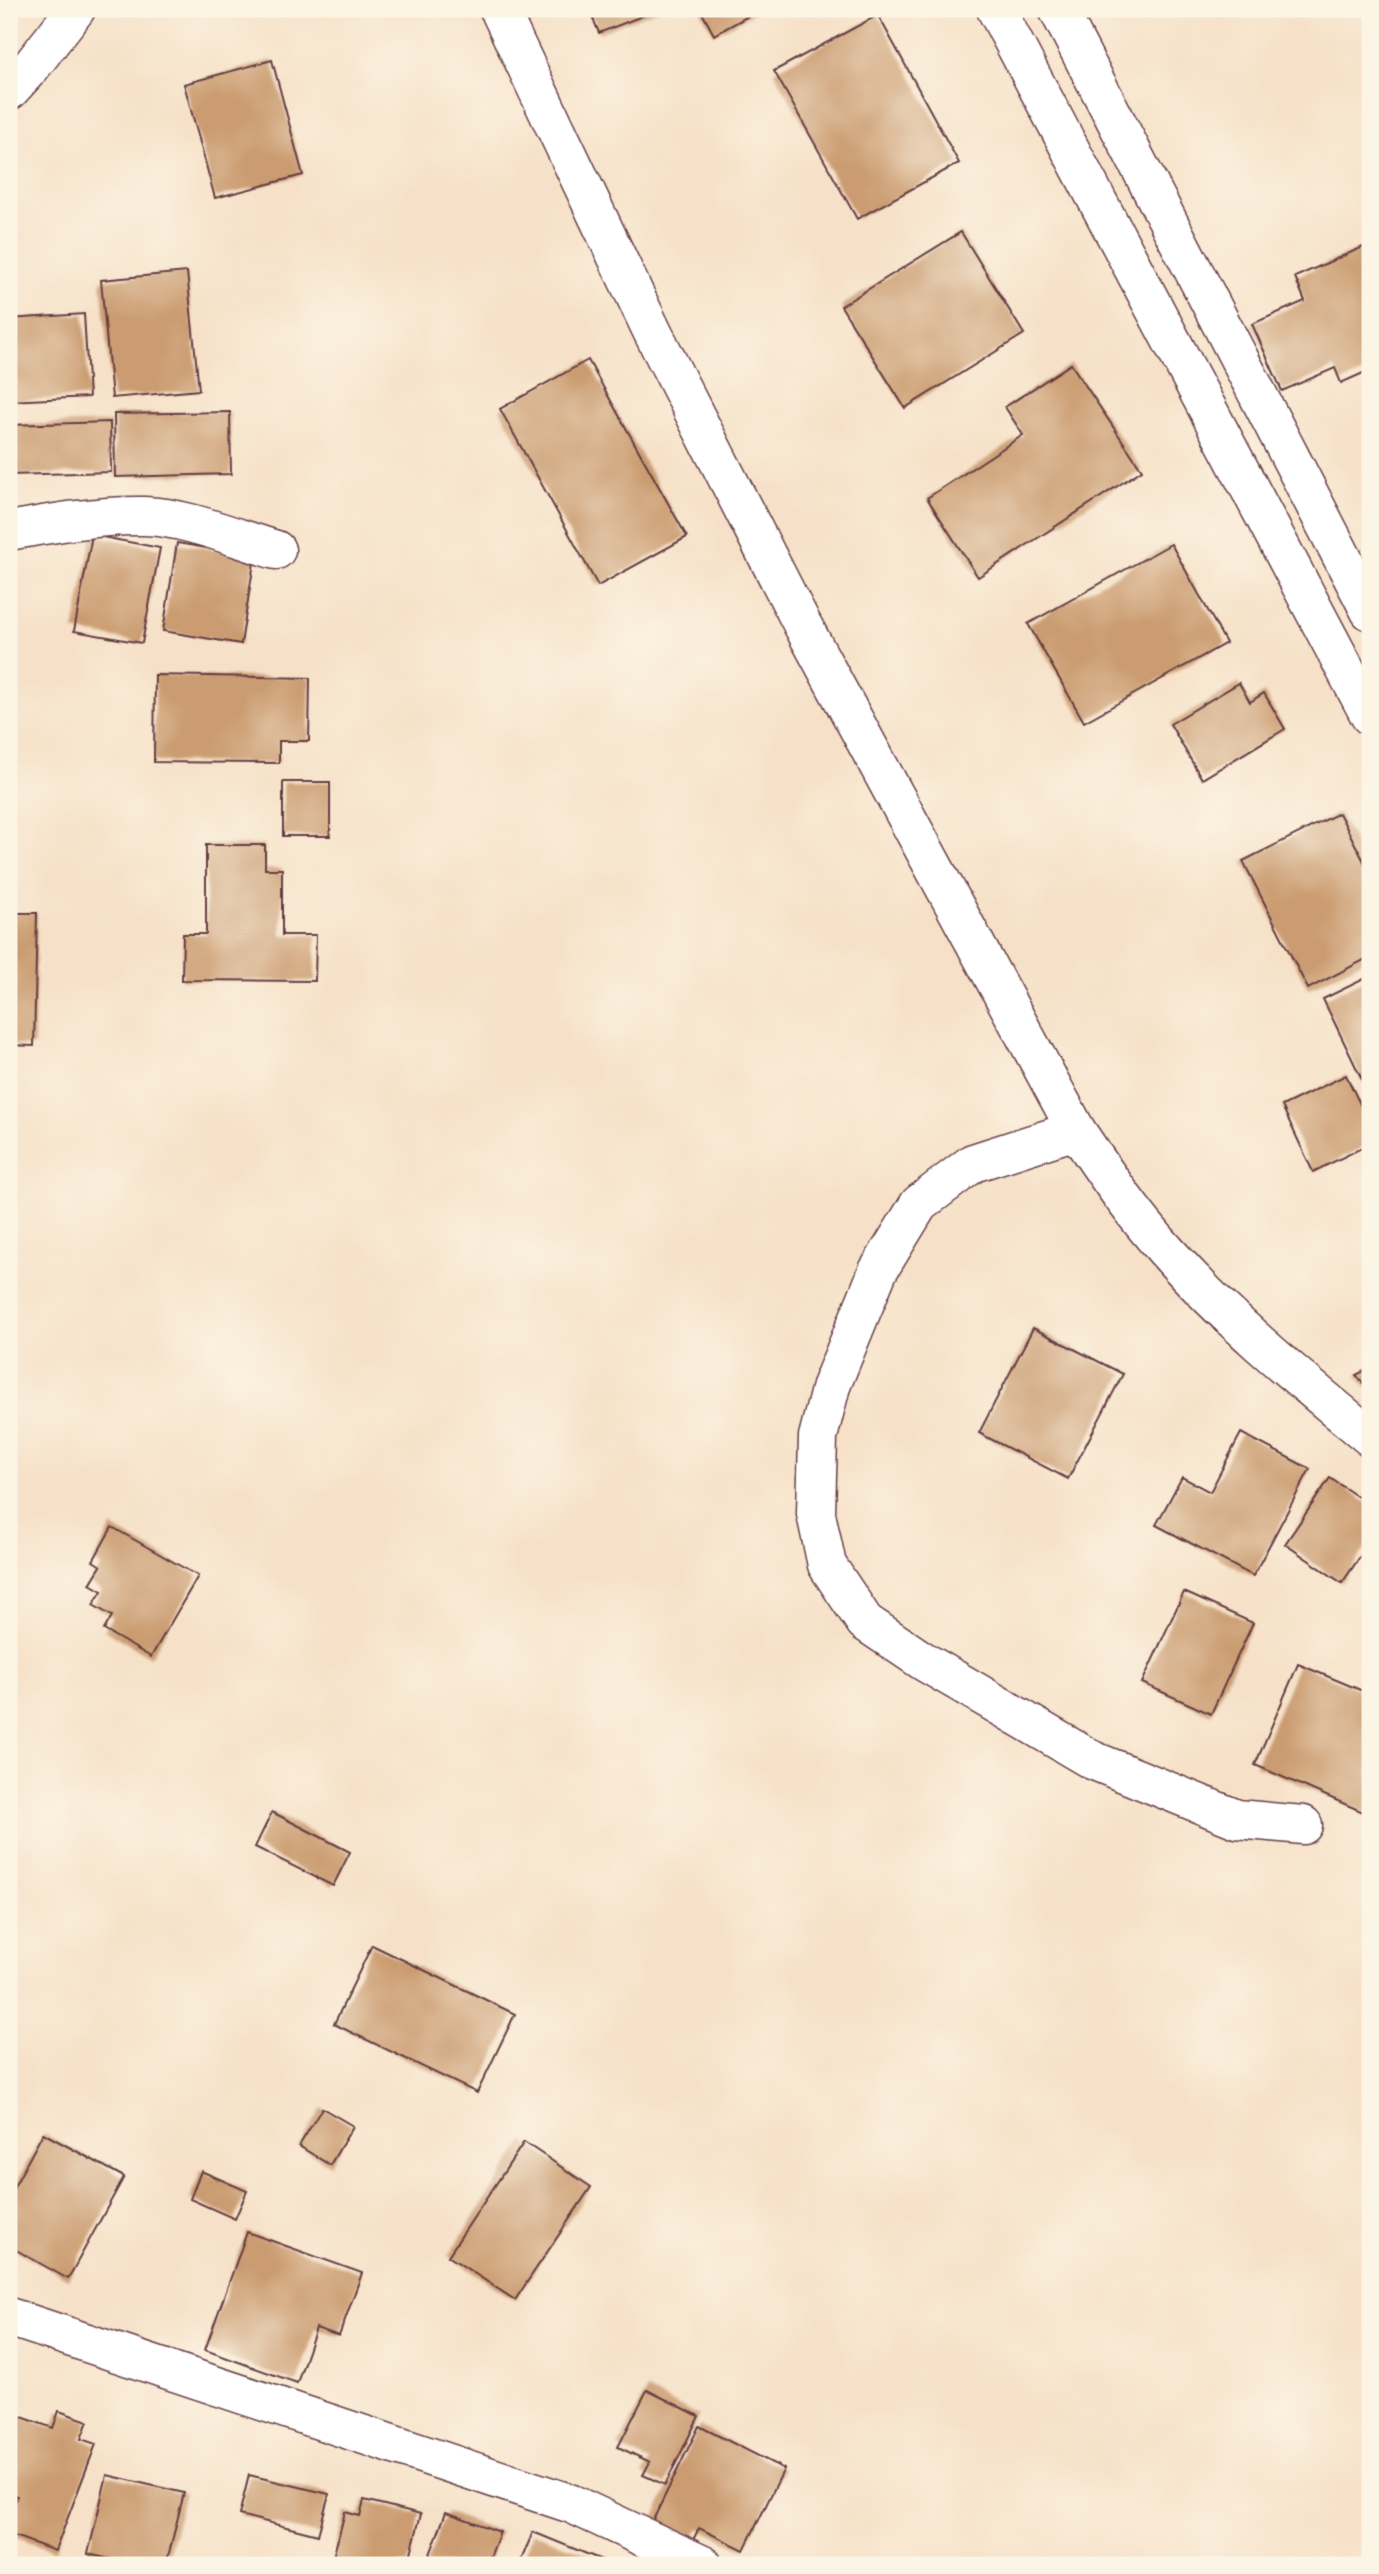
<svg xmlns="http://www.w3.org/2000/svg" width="1379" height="2574" font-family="'Balsamiq Sans',sans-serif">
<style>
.building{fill:#cb9c71}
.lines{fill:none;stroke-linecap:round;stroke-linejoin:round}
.street-casing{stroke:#643c43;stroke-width:41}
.secondary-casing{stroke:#643c43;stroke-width:41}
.street{stroke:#fff;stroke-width:38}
.secondary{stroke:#fff;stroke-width:38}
</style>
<rect width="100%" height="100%" fill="#fcf5e5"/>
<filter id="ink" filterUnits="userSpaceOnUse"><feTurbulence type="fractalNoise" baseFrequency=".0143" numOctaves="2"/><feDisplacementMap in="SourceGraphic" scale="14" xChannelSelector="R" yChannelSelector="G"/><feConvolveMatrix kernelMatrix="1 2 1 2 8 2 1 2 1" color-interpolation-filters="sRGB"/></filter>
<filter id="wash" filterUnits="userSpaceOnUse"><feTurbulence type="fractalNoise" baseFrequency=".00686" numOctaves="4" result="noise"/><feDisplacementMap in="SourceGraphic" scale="28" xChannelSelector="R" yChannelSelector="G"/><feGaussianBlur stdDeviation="1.57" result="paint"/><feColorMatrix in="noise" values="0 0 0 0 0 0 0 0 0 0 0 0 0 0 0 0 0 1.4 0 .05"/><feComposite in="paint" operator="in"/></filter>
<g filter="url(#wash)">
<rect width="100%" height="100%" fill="#f6e1c8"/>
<g id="blocks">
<!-- building -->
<g class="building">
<path d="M589,9H660L599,33Z"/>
<path d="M700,9H761L714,35Z"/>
<path d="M878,15L959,163L857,219L774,71Z"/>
<path d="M272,60L303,175L215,198L184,84Z"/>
<path d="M961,232L1024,334L905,408L841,306Z"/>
<path d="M1370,244V370L1341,383L1335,368L1282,391L1252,324L1305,301L1295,277Z"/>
<path d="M187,272L199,390L112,398L101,280Z"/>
<path d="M84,314L89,397L9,401V319Z"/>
<path d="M588,360L687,537L598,586L500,409Z"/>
<path d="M1071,364L1142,470L978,577L927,498L1023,435L1005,407Z"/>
<path d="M230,412L231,474L115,477L114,414Z"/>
<path d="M110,422L111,472L9,475V425Z"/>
<path d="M92,535L160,548L142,643L74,631Z"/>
<path d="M177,543L255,556L241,644L163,631Z"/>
<path d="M1171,544L1226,643L1084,722L1028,624Z"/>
<path d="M155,675L310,678L309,741H279V763L154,762Z"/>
<path d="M1239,683L1250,702L1264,693L1285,729L1202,779L1170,724Z"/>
<rect x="283" y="782" width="47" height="54"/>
<path d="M1339,813L1370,873V957L1308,989L1243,861Z"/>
<path d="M206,845H265V869H282V935H316L315,981L182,980L183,934H206Z"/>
<path d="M9,913H37L34,1046L9,1045Z"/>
<path d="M1370,976V1096L1323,999Z"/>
<path d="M1346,1075L1370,1125V1144L1313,1172L1282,1106Z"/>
<path d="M1033,1328L1123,1374L1068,1479L979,1433Z"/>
<path d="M1370,1368V1391L1356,1375Z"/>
<path d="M1241,1433L1310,1469L1253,1576L1156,1525L1182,1477L1210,1492Z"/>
<path d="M1330,1478L1370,1505V1542L1342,1583L1285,1544Z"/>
<path d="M112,1527L198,1576L151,1657L104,1630L112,1616L93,1605L102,1591L90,1584L101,1566L93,1561Z"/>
<path d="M1184,1592L1253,1623L1211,1714L1142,1683Z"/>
<path d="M1298,1664L1370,1694V1815L1255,1765Z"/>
<path d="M272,1812L350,1852L333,1886L255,1847Z"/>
<path d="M372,1945L515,2014L477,2093L334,2024Z"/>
<path d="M322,2108L353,2126L330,2165L299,2146Z"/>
<path d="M43,2133L124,2177L68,2279L9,2246V2196Z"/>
<path d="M524,2142L591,2187L515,2300L448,2256Z"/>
<path d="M201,2171L247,2191L235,2219L190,2199Z"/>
<path d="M247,2232L362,2273L339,2336L316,2328L297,2383L205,2350Z"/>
<path d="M647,2390L699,2416L665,2485L643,2475L650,2462L618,2447Z"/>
<path d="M59,2411L88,2421L81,2439L96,2444L55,2551L9,2534V2519L17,2496L9,2493V2442L19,2416L53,2428Z"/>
<path d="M699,2426L784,2469L744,2550L699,2528L691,2544L651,2524Z"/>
<path d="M107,2475L184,2493L166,2565H136L88,2554Z"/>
<path d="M249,2475L329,2494L318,2535L239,2515Z"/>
<path d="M364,2500L421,2514L408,2565H331L345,2512L360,2516Z"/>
<path d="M446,2512L500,2532L487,2565H426Z"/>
<path d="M533,2532L614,2565H519Z"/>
</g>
</g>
</g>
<g filter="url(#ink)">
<use href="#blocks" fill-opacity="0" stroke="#643c43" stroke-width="2"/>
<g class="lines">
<defs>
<g id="street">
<path d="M499,9L652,331L802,624L1076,1130C1105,1173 1134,1216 1169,1254C1229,1322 1300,1379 1370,1437"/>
<path d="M9,91L30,68L76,9"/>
<path d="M9,531C53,523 99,515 144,516C187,517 235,538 276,550"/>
<path d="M1076,1130L973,1163L919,1204L878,1271L831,1386L818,1437L816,1514L827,1565L865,1622L923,1661L1092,1760L1237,1819L1303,1825"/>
<path d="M9,2317L572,2504L703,2565"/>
</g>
<g id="secondary">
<path d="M996,9L1370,716"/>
<path d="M1058,9L1370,611"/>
</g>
</defs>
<!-- street casing -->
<use href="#street" class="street-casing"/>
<!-- secondary casing -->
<use href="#secondary" class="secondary-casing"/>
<!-- street -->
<use href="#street" class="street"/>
<!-- secondary -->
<use href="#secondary" class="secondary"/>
</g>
</g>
<!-- margin -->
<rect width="1379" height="2574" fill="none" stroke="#fcf5e5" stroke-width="35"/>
</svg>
